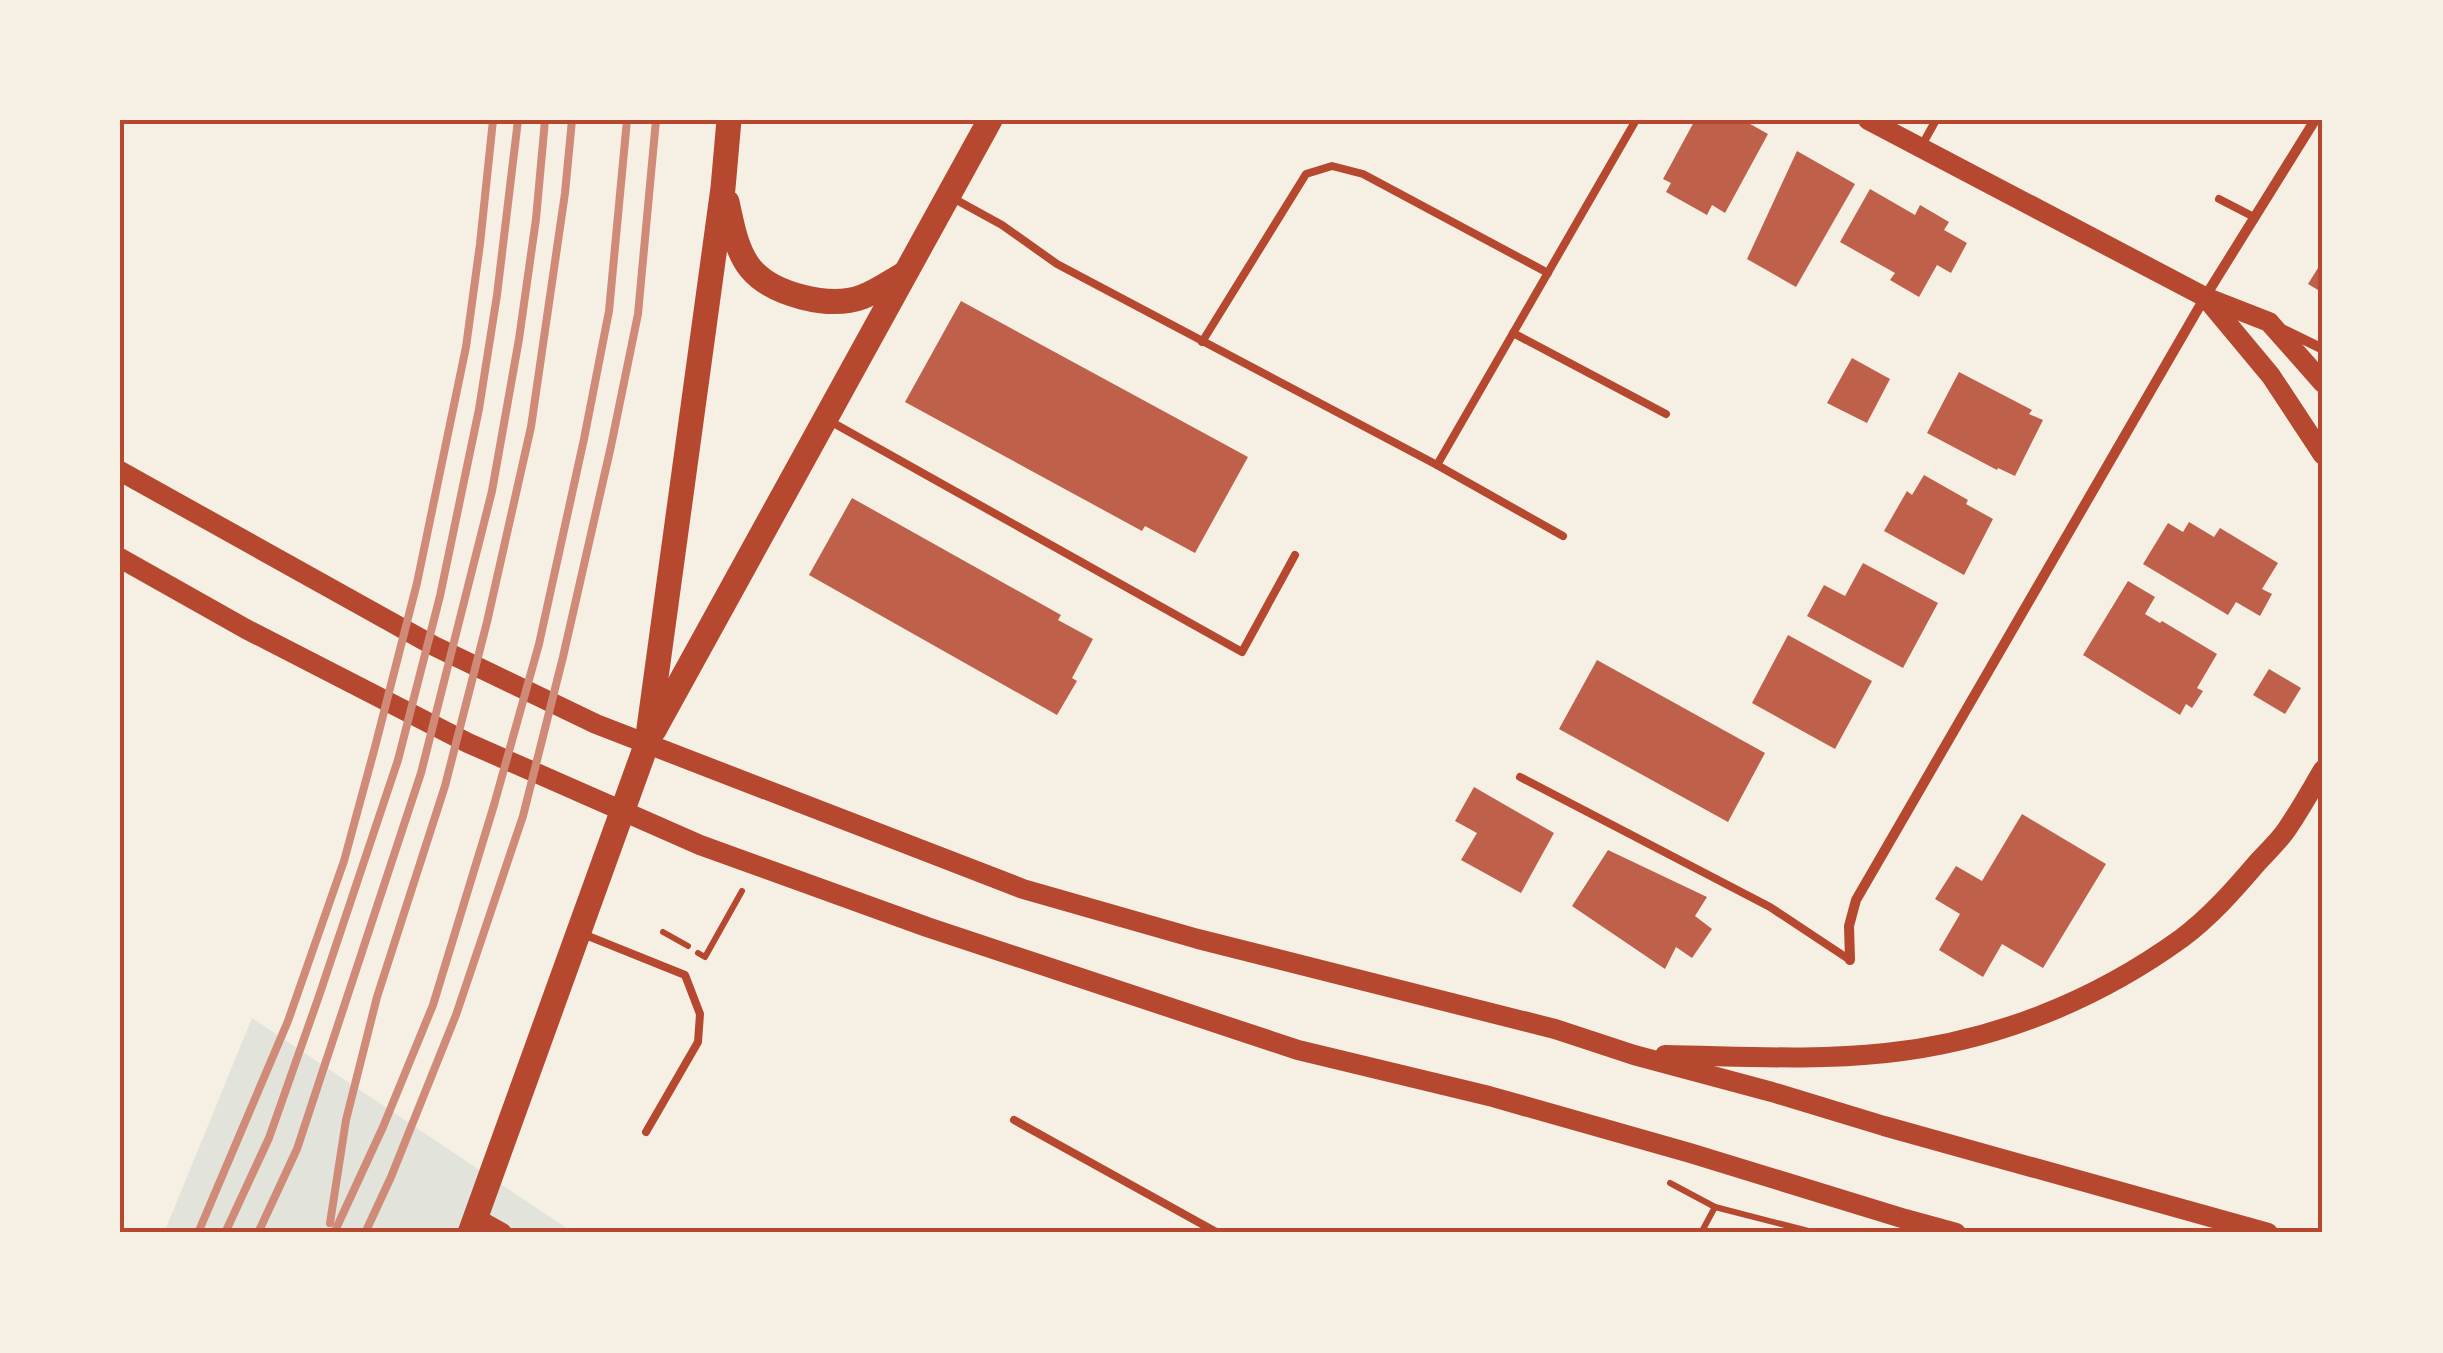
<svg xmlns="http://www.w3.org/2000/svg" width="2443" height="1353" font-family="'Times New Roman',serif">
<style>
.green{fill:#e2e4dc}
.building{fill:#bf614a}
.lines{fill:none;stroke-linecap:round;stroke-linejoin:round}
.path{stroke:#b5482f;stroke-width:6}
.service{stroke:#b5482f;stroke-width:8}
.minor{stroke:#b5482f;stroke-width:10}
.secondary{stroke:#b5482f;stroke-width:20}
.primary{stroke:#b5482f;stroke-width:25}
.rail{stroke:#cf8b77;stroke-width:8}
.neatline{fill:none;stroke:#b5482f;stroke-width:4}
</style>
<rect width="100%" height="100%" fill="#f6efe4"/>
<!-- green -->
<path class="green" d="M252,1018L574,1233H164Z"/>
<!-- building -->
<g class="building">
<path d="M1695,120H1743L1768,134L1725,213L1712,205L1707,215L1666,192L1671,183L1663,179Z"/>
<path d="M1797,151L1855,184L1796,287L1747,259Z"/>
<path d="M1870,189L1915,215L1920,205L1949,222L1944,230L1967,243L1951,273L1937,265L1919,297L1890,280L1895,273L1840,242Z"/>
<path d="M2323,260V293L2308,284Z"/>
<path d="M961,301L1248,457L1195,553L1145,526L1142,531L905,402Z"/>
<path d="M1852,358L1890,379L1867,423L1827,403Z"/>
<path d="M1959,372L2032,410L2029,414L2043,420L2015,476L1998,468L1997,470L1927,433Z"/>
<path d="M1924,475L1968,500L1966,504L1993,519L1964,575L1884,531L1907,491L1912,495Z"/>
<path d="M852,498L1061,615L1058,620L1093,639L1072,678L1077,681L1057,715L809,575Z"/>
<path d="M2189,522L2214,537L2220,528L2278,563L2262,589L2272,594L2260,616L2236,602L2228,615L2143,564L2168,523L2183,532Z"/>
<path d="M1863,563L1938,603L1903,668L1807,616L1824,585L1845,596Z"/>
<path d="M2128,581L2155,597L2145,614L2160,623L2162,621L2217,654L2197,688L2203,691L2192,708L2186,704L2180,715L2083,655Z"/>
<path d="M1788,635L1872,681L1835,749L1752,703Z"/>
<path d="M1597,660L1765,753L1728,822L1559,729Z"/>
<path d="M2269,669L2301,688L2285,714L2253,695Z"/>
<path d="M1474,787L1554,833L1521,893L1461,860L1477,833L1455,821Z"/>
<path d="M2022,814L2106,864L2043,968L2002,944L1983,977L1939,950L1960,914L1935,899L1956,866L1982,881Z"/>
<path d="M1608,850L1707,897L1695,916L1712,929L1692,958L1676,947L1665,969L1572,906Z"/>
</g>
<g class="lines">
<!-- path -->
<g class="path">
<path d="M663,932L688,946"/>
<path d="M698,953L705,957L742,891"/>
<path d="M1670,1183L1715,1207L1816,1233"/>
<path d="M1701,1233L1715,1207"/>
</g>
<!-- service -->
<g class="service">
<path d="M1922,145L1936,120"/>
<path d="M951,197L1002,225L1057,264L1437,465L1636,120"/>
<path d="M2219,199L2254,217"/>
<path d="M1513,333L1666,414"/>
<path d="M1202,342L1306,174L1332,166L1363,174L1548,273"/>
<path d="M828,420L1242,652L1295,555"/>
<path d="M1437,465L1563,536"/>
<path d="M1520,777L1770,907L1850,960"/>
<path d="M583,934L685,975L700,1014L698,1042L646,1132"/>
<path d="M1014,1120L1218,1233"/>
</g>
<!-- minor -->
<g class="minor">
<path d="M2284,330L2323,349"/>
<path d="M1850,960L1849,926L1856,900L2205,297L2315,120"/>
</g>
<!-- secondary -->
<g class="secondary">
<path d="M1868,120L2205,297L2269,322L2323,383"/>
<path d="M2206,298L2271,376L2323,455"/>
<path d="M120,471L434,646L596,724L1023,889L1198,939L1555,1029L1634,1055L1772,1092L1884,1126L2268,1233"/>
<path d="M120,558L246,629L468,743L700,845L927,927L1298,1050L1489,1096L1690,1153L1905,1219L1956,1233"/>
<path d="M1665,1055C1739,1056 1813,1061 1886,1053C1993,1042 2095,1001 2182,938C2210,917 2234,890 2257,863C2267,852 2279,841 2287,829C2300,810 2311,790 2323,770"/>
<path d="M477,1219L502,1233"/>
</g>
<!-- primary -->
<g class="primary">
<path d="M727,202C732,224 736,251 751,269C773,295 830,309 862,297C876,292 890,282 904,274"/>
<path d="M654,730L990,120"/>
<path d="M470,1233L647,743L723,188L729,120"/>
</g>
<!-- rail -->
<g class="rail">
<path d="M330,1223L346,1120L377,997L445,786L487,622L531,427L565,193L572,120"/>
<path d="M198,1233L288,1021L344,861L375,747L417,583L466,347L480,244L493,120"/>
<path d="M225,1233L269,1138L319,996L398,760L440,596L479,409L497,295L518,120"/>
<path d="M258,1233L297,1149L421,773L492,491L519,339L536,219L545,120"/>
<path d="M334,1233L383,1127L433,1005L494,805L539,644L584,439L609,311L627,120"/>
<path d="M365,1233L391,1177L456,1015L523,816L563,657L611,446L638,314L656,120"/>
</g>
</g>
<!-- border -->
<rect width="2443" height="1353" fill="none" stroke="#f6efe4" stroke-width="245"/>
<rect x="122" y="122" width="2198" height="1108" class="neatline"/>
</svg>
